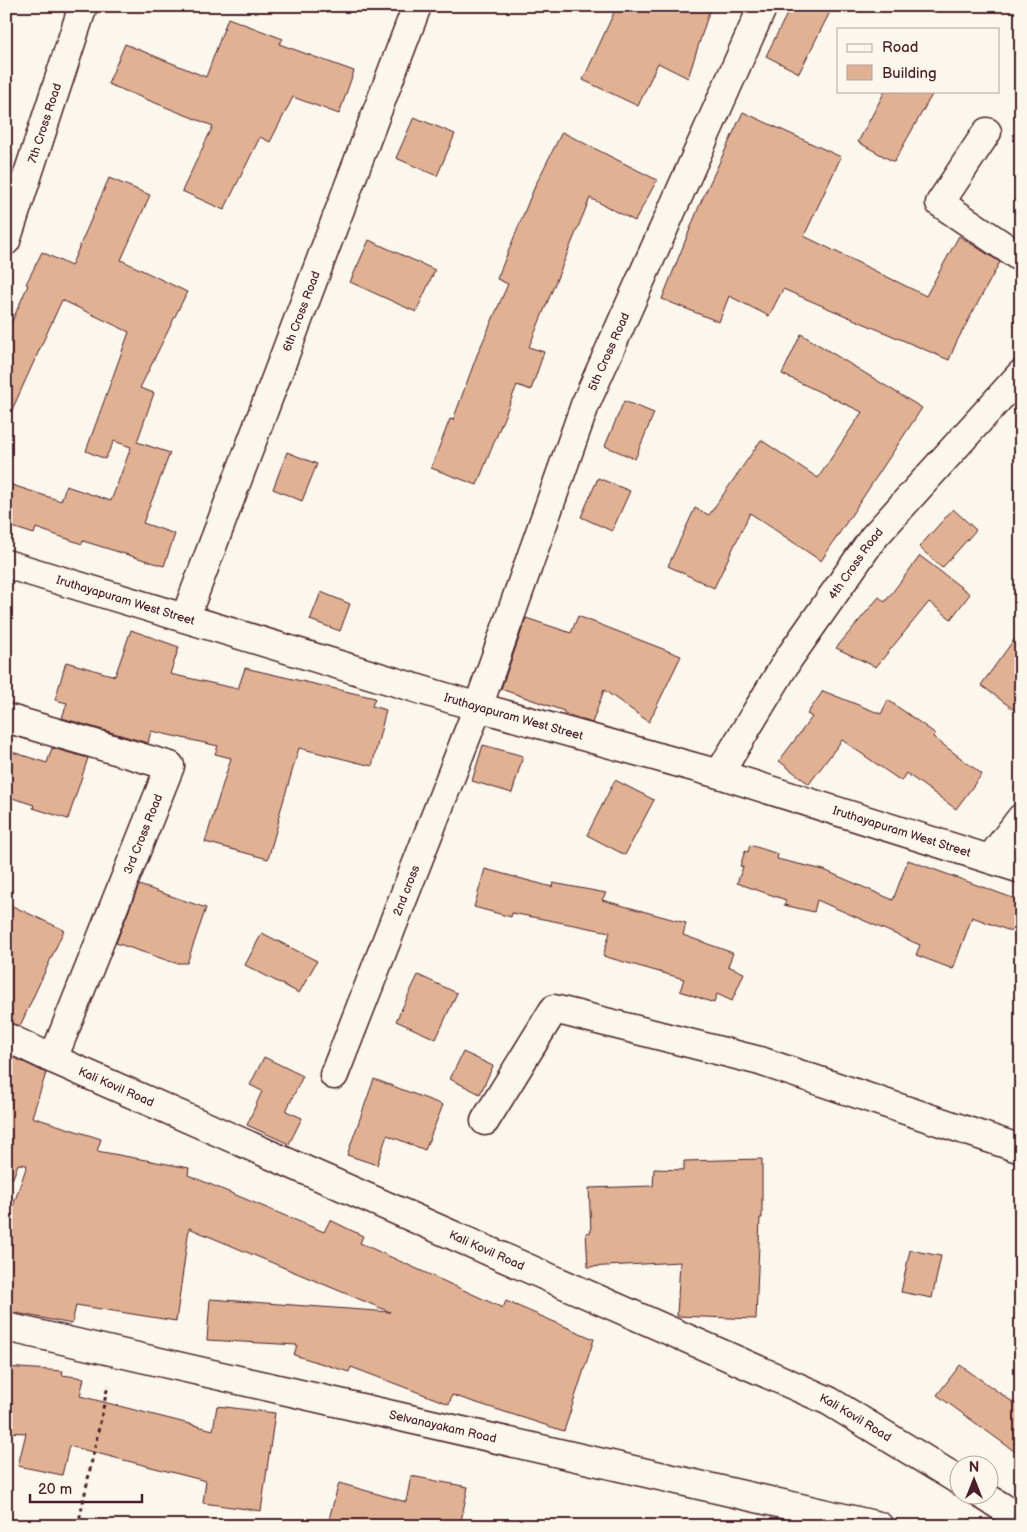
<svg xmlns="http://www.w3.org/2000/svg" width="1027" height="1532" font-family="'Balsamiq Sans',sans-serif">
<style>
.building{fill:#e1b193;stroke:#4a1f2b}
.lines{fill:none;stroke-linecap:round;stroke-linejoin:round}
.street-casing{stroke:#4a1f2b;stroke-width:31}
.secondary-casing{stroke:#4a1f2b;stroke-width:31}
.path{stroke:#4a1f2b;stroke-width:3;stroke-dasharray:4 4;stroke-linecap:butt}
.street{stroke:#fbf7ec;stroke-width:28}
.secondary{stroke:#fbf7ec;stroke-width:28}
.labels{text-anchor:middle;stroke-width:4;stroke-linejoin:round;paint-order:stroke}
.street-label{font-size:12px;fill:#4a1f2b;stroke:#fbf7ec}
</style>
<rect width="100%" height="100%" fill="#fbf7ec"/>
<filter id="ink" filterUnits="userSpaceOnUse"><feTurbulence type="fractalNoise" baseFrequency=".02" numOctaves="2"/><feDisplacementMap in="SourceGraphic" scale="10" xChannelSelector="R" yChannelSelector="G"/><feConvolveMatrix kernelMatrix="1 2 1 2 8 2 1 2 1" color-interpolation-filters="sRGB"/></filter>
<g filter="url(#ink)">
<!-- building -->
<g class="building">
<path d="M617,6H711L688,78L658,63L638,106L583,80Z"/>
<path d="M791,6H833L799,73L766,56Z"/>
<path d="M228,18L283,39L279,44L354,71L339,114L293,97L270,142L260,137L224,210L182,191L213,126L108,84L125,44L206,77Z"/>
<path d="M885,91H934L894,162L858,142Z"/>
<path d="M743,112L841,157L804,236L926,296L959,236L1000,262L957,341L949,360L783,289L769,316L729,296L719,322L662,299L700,204Z"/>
<path d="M414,117L455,134L437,176L396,158Z"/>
<path d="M562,132L657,180L635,221L590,198L529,347L544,352L531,390L517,385L477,485L431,468L450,419L453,420L477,355L508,284L497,279L535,186Z"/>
<path d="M109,178L150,195L121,260L187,292L140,388L154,393L137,442L170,453L143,523L175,534L164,566L83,541L82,544L36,528L34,534L6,525V483L61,501L66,486L111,501L131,447L114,441L105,459L86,451L129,332L62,300L6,423V335L28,285L26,284L42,252L71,266Z"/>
<path d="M369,240L435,270L416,312L350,282Z"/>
<path d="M801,334L922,408L821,561L750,513L714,588L668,566L695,508L709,515L761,440L818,478L862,412L782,374Z"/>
<path d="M624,401L654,413L635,459L605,446Z"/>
<path d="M287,452L317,464L302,501L273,489Z"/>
<path d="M598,478L630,491L612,531L581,517Z"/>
<path d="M953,509L976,530L942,568L919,547Z"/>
<path d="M920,556L970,594L951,619L929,602L876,667L836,648L879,597L885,602Z"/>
<path d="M321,592L350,604L340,631L310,620Z"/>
<path d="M578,616L681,656L649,722L604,690L592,723L564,713V711L501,689L526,618L571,633Z"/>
<path d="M131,630L179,647L170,674L238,689L245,668L375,698L372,706L386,710L372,766L299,748L278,819L279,820L268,859L205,842L231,758L215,754L218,746L151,731L148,743L62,718L67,703L55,700L66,662L115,676Z"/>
<path d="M1021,630V715L981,685Z"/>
<path d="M823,691L881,714L888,700L936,734L933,737L982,774L956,809L906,773L901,781L842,740L809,784L779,761L812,717L807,714Z"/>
<path d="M483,745L523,756L512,793L472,781Z"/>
<path d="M52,748L88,758L68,819L33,808L34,805L6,796V750L47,763Z"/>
<path d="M615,780L654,800L625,855L587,835Z"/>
<path d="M750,845L778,854L777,859L824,870L893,900L908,860L1021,901V935L972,917L953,969L916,955L920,945L817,900L814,912L784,905L786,900L737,883L743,867L740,866L745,851L748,852Z"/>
<path d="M485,869L552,887L553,883L606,893L602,900L686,923L683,935L733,953L728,966L744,973L732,1001L717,994L714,1003L680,991L684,979L603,956L610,932L512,913L511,917L474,907Z"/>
<path d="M139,885L206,908L187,963H175L116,943Z"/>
<path d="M6,903L64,930L20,1026L6,1022Z"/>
<path d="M262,933L317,961L299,993L245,965Z"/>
<path d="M418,975L457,993L436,1039L396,1021Z"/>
<path d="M463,1052L493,1066L480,1094L450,1079Z"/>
<path d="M11,1056L46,1073L32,1117L101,1139L97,1151L189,1168L188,1175L324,1232L330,1220L363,1236L360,1243L503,1308L506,1301L594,1339L564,1431L452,1395L449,1404L351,1367L349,1372L294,1355L297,1345L207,1340L210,1299L390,1312L189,1228L176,1321L76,1305L72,1324L6,1311V1227L27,1165L18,1164L13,1178L6,1177V1071Z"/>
<path d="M264,1057L303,1076L286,1111L302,1118L289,1144L247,1125L262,1091L250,1085Z"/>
<path d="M374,1079L443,1105L425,1150L387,1135L377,1165L347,1155Z"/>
<path d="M762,1159V1218H760L756,1319L677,1316L680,1262L588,1267L586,1233L591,1232L589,1188L653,1186L654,1169L684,1170V1161Z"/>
<path d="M910,1250L941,1256L932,1298L901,1292Z"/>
<path d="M960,1365L1021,1408V1456L937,1395Z"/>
<path d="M6,1367L63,1371L62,1375L84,1378L80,1396L213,1430L217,1406L275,1413L261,1511L203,1503L206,1481L69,1446L62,1475L18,1466L26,1433L6,1432Z"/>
<path d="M411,1476L468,1487L460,1526H327L339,1483L406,1502Z"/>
</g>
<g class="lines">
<defs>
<g id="street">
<path d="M987,132L940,203L1021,258"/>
<path id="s1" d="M6,241L83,6"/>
<path id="s2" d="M185,618L417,6"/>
<path d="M6,718L170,766L53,1059"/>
<path id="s3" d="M719,774L789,658L873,538L1021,374"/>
<path d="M990,859L1021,818"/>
<path id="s4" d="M334,1075L478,707L585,405L763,6"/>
<path d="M485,1121L554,1009L760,1061L1021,1149"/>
<path id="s5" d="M6,1327L879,1526"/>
</g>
<g id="secondary">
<path id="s6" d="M6,564L478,707L719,774L1021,869"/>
<path id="s7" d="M6,1037L53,1059L829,1401L960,1481"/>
<path d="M981,1494L1021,1519"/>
</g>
</defs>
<!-- street casing -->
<use href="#street" class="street-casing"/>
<!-- secondary casing -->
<use href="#secondary" class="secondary-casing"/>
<!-- path -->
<path class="path" d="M78,1526L108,1385"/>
<!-- street -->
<use href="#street" class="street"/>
<!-- secondary -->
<use href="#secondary" class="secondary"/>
</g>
</g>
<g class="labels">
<!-- street labels -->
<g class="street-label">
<text dy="4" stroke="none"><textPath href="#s1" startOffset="124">7th Cross Road</textPath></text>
<text dy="4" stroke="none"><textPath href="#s2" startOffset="328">6th Cross Road</textPath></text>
<text dy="4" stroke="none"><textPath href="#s4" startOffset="774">5th Cross Road</textPath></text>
<text dy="4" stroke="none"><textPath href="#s3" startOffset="251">4th Cross Road</textPath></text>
<text dy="4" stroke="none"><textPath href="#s6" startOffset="125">Iruthayapuram West Street</textPath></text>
<text dy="4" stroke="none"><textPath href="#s6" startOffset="530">Iruthayapuram West Street</textPath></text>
<text dy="4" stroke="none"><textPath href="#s6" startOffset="935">Iruthayapuram West Street</textPath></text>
<text transform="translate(143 834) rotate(-68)" y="4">3rd Cross Road</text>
<text dy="4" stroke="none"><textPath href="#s4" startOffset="198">2nd cross</textPath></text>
<text dy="4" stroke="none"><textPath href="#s7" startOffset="121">Kali Kovil Road</textPath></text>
<text dy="4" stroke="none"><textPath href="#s7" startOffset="526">Kali Kovil Road</textPath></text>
<text dy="4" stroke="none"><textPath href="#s7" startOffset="931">Kali Kovil Road</textPath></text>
<text dy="4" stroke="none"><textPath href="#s5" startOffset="448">Selvanayakam Road</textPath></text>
</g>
</g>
<!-- margin -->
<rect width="1027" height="1532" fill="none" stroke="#fbf7ec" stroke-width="25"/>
<rect x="12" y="12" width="1002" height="1507" fill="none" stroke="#4a1f2b" stroke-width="2" filter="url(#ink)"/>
<!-- legend -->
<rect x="837" y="28" width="162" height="65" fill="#fbf7ec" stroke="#b4a19f"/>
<rect x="847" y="44" width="25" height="8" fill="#fbf7ec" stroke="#b4a19f"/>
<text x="882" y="52" font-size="15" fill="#4a1f2b">Road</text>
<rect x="847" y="65" width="25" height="15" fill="#e1b193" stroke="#b4a19f"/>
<text x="882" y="78" font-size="15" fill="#4a1f2b">Building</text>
<!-- north arrow -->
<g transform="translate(974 1480)"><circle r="24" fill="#fbf7ec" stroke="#b4a19f"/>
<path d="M0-4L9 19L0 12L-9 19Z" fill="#4a1f2b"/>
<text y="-8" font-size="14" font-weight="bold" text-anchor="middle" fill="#4a1f2b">N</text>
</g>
<!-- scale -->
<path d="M30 1494v8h112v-8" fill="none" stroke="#4a1f2b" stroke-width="2.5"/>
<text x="38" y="1494" font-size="15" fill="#4a1f2b" stroke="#fbf7ec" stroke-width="4" paint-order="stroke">20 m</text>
</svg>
